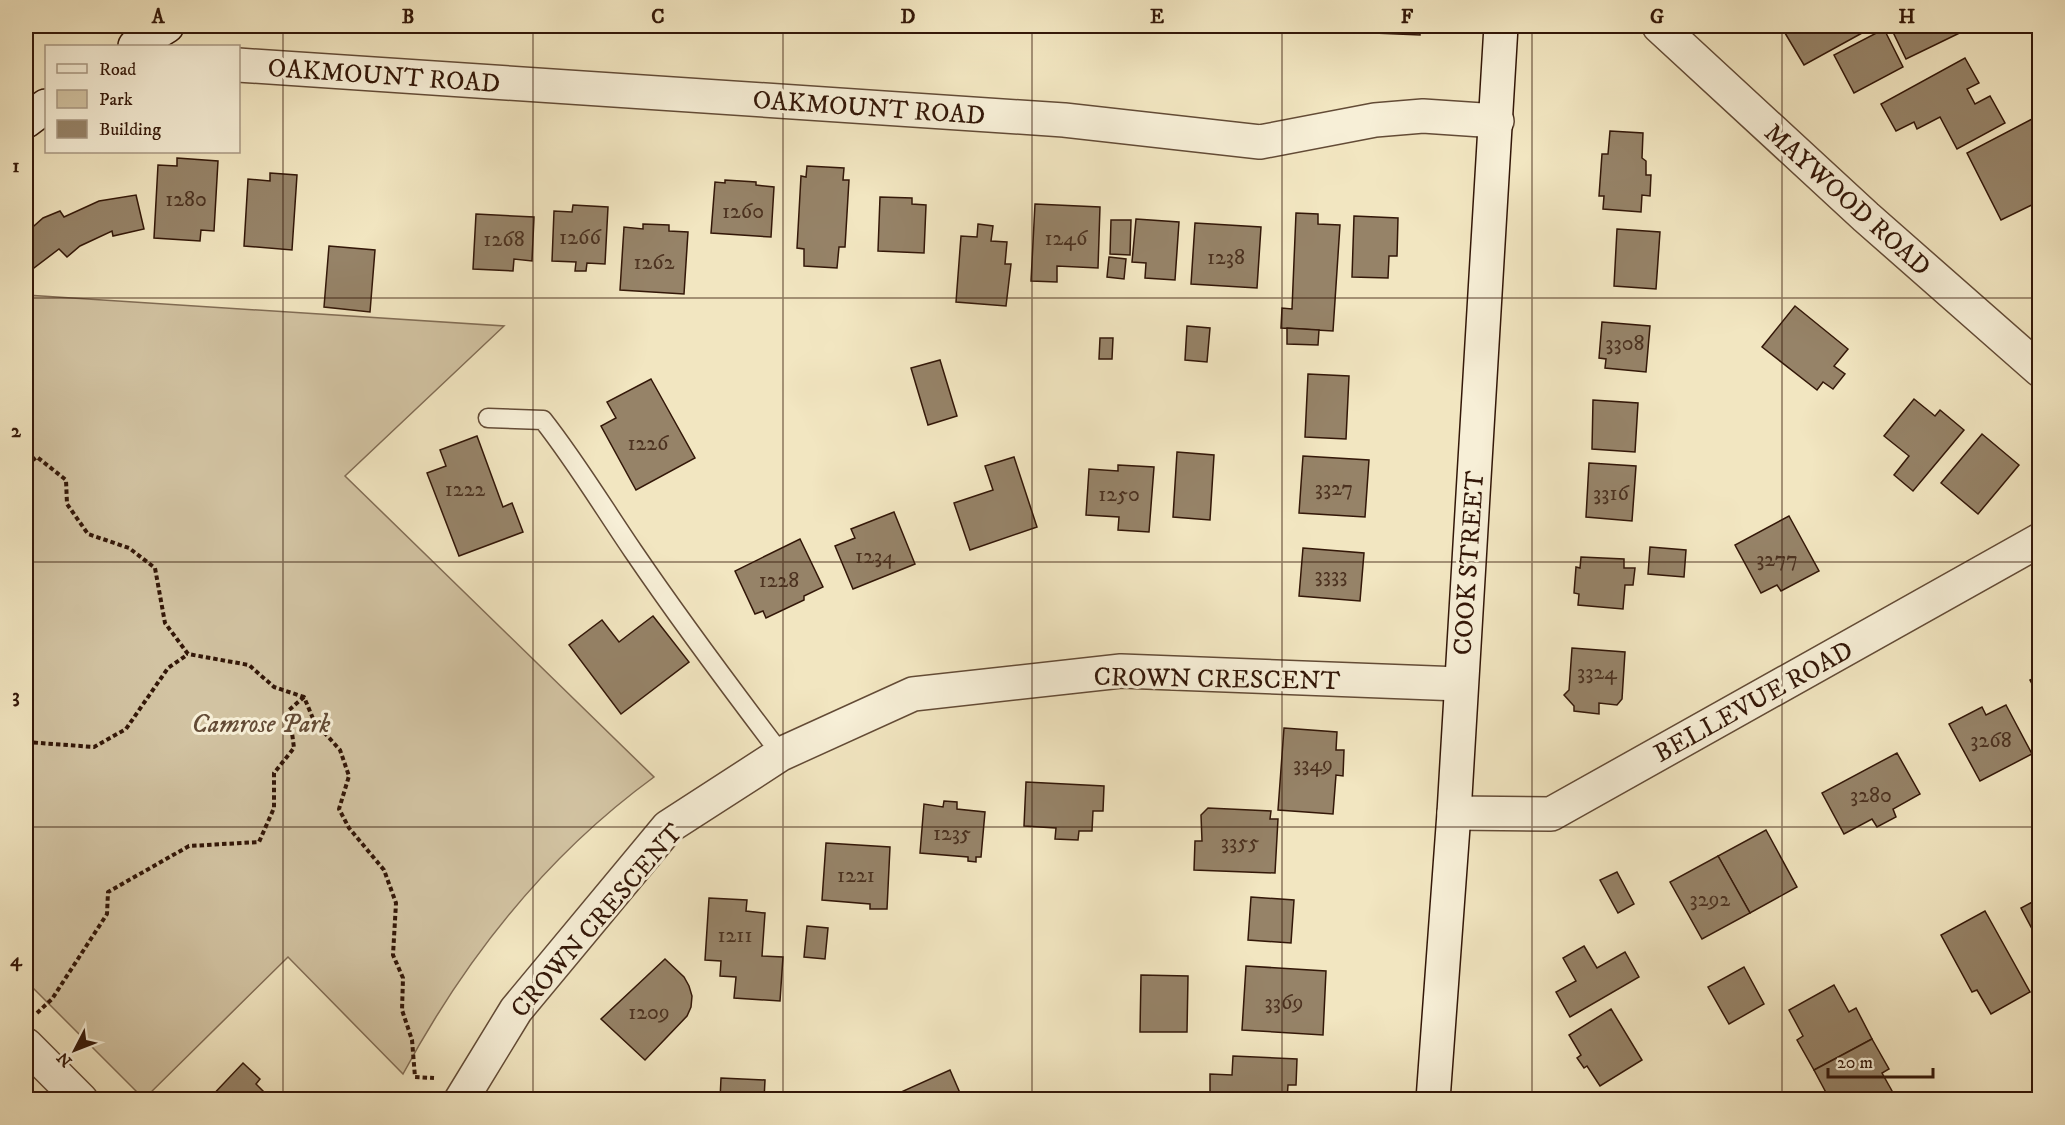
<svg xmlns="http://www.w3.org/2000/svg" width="2065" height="1125" font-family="'IM FELL DW Pica',serif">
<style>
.green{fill:#d2c3a2;stroke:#826d55;stroke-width:1.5}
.building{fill:#968368;stroke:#331708;stroke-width:1.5}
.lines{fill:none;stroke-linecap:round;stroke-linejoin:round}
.lane-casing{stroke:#634b36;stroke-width:21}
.street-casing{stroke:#634b36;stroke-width:36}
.secondary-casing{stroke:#331708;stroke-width:36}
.path{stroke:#331708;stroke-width:4;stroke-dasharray:4.5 3;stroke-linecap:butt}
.lane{stroke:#f7efd7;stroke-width:18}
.street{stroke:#f7efd7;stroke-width:33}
.secondary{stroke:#f7efd7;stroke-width:33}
.grid{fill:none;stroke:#331708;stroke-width:1.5;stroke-opacity:0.55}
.labels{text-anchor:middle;stroke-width:6;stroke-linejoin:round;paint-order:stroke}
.number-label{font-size:22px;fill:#4c3220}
.street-label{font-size:26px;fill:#331708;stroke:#f7efd7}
.park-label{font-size:26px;font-style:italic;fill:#634b36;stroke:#f7efd7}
.neatline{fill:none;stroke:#331708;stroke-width:2}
.grid-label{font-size:20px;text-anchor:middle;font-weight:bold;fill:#331708}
</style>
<rect width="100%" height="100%" fill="#f2e6c1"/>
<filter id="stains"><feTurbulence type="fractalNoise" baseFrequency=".00333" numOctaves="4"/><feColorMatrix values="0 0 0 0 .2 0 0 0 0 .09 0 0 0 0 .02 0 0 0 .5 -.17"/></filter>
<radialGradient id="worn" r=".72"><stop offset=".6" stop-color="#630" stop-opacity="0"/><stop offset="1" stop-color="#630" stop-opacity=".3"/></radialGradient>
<!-- green -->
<path class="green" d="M26,295L504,326L345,476L654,777C547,855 466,957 403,1074L288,957L144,1099L26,981Z"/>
<!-- building -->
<g class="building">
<path d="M1157,26H1196V28Z"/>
<path d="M1289,26H1317V31L1289,29Z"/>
<path d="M1374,26H1420V35L1374,33Z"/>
<path d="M1786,26H1872L1873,27L1804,65L1782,28Z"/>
<path d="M1890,26H1974L1906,59Z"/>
<path d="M1884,29L1903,67L1854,93L1834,55Z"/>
<path d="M1965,58L1979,83L1967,89L1975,104L1990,96L2005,123L1957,149L1940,117L1917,129L1914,122L1896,131L1881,104Z"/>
<path d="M2032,119L2040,134V201L2001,220L1967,153Z"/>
<path d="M1610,131L1643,133L1642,158L1646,161V175H1651L1650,196L1642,195L1641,212L1603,209L1604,196H1599L1602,154H1608Z"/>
<path d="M177,158L218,161L214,231L201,230L200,241L154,238L158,165L177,166Z"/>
<path d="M807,166L844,168L843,180H849L845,247H839L837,268L804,266V249L797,248L801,176L806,177Z"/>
<path d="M270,173L297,175L292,250L244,246L248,179L270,181Z"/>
<path d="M725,180L756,182V185L774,187L771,237L711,233L715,182L725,183Z"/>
<path d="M136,195L144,229L113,236L112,231L80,246L67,257L59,249L26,274V233L43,218L60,211L64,217L99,201Z"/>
<path d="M880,197L912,198V204L926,205L924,253L878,251Z"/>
<path d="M1035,204L1100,207L1098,268L1057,266V282L1031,281Z"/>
<path d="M573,205L608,207L605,264L587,263L586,271H575L576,262L552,261L554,211L572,212Z"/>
<path d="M1296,213L1318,214V224L1340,225L1333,331L1281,328L1282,308L1292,309Z"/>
<path d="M476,214L534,217L532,261L514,259L513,271L473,269Z"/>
<path d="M1354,216L1398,218L1397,256H1389L1388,278L1352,277Z"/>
<path d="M1136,219L1179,222L1175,280L1145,278L1146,263L1132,262Z"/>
<path d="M1111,220H1131L1130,255L1110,254Z"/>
<path d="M1195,223L1261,227L1257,288L1191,284Z"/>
<path d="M643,224L669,225V231L688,232L684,294L620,290L624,227L643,229Z"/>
<path d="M978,224L993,226L991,241L1007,242L1005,264H1011L1006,306L956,302L961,236L977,237Z"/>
<path d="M1617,229L1660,232L1656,289L1614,286Z"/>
<path d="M329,246L375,250L370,312L324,307Z"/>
<path d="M1109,257L1126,259L1124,279L1107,277Z"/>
<path d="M1795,306L1848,349L1834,366L1845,374L1833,389L1823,382L1817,390L1762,347Z"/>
<path d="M1602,322L1650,326L1646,372L1605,368L1606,359L1599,358Z"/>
<path d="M1187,326L1210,328L1207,362L1185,360Z"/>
<path d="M1287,328L1319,330L1318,345L1287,344Z"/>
<path d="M1100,338H1113L1112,359H1099Z"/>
<path d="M940,360L957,416L928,425L911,368Z"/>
<path d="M1308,374L1349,376L1346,439L1305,437Z"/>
<path d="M651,379L695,458L636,490L601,426L616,418L607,402Z"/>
<path d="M1914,399L1935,416L1940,410L1964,430L1913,491L1894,475L1909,456L1884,436Z"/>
<path d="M1593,400L1638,403L1635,452L1592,449Z"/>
<path d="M1982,434L2019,465L1978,514L1941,483Z"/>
<path d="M477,436L503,507L512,503L523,532L459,556L427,473L446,466L440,450Z"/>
<path d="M1177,452L1214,455L1210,520L1173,517Z"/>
<path d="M1303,456L1369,460L1365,517L1299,513Z"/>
<path d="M1014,457L1037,527L970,550L954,503L993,490L985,466Z"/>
<path d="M1589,463L1636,466L1632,521L1586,517Z"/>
<path d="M1118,465L1154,467L1149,532L1118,530L1119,517L1086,515L1089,469L1118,471Z"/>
<path d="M894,512L915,564L853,589L835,546L855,538L851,529Z"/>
<path d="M1789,516L1819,571L1781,591L1777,585L1761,593L1735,545Z"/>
<path d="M800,539L823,587L804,596V600L766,618L763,611L755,614L735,571Z"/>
<path d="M1650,547L1686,550L1684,577L1648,574Z"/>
<path d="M1303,548L1364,553L1360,601L1299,596Z"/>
<path d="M1581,557L1624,559V568H1635L1633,585H1625L1623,609L1578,605L1579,594L1574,593L1576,567L1580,568Z"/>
<path d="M653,616L689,662L621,714L569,645L602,620L619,642Z"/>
<path d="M1572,648L1625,652L1622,699L1617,705L1599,703V714L1574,711V706L1564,695L1569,690Z"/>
<path d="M2040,675V699L2030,680Z"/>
<path d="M2006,705L2032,754L1980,781L1949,724L1982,707L1986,715Z"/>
<path d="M1284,728L1337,732L1336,750H1344L1343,776L1336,775L1333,814L1278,810Z"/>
<path d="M1897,753L1920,794L1893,809L1896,817L1877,827L1872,819L1844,834L1822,793Z"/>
<path d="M1026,782L1104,786L1103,811H1093L1092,831H1079L1078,840L1055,839L1056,828L1024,826Z"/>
<path d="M944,801L957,802V809L985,812L981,857H976V862L968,861V857L920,853L924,804L943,807Z"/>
<path d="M1208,808L1271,811L1270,819H1278L1275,873L1194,870L1195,841H1202L1201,815Z"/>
<path d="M1766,830L1797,887L1750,913L1718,856Z"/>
<path d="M826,843L890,847L887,909H870V904L822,900Z"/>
<path d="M1718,856L1750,913L1702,939L1670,882Z"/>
<path d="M1617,872L1634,904L1618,913L1600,880Z"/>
<path d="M1251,897L1294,900L1291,943L1248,940Z"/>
<path d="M709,898L747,900L746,911L765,913L762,956L783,957L780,1001L734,998L736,977L720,976L721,961L705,960Z"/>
<path d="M2040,898V942H2039L2021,908Z"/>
<path d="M1985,911L2030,992L1991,1014L1977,990L1972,992L1941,935Z"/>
<path d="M807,926L828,928L825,959L804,957Z"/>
<path d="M1584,946L1597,968L1625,952L1639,977L1570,1017L1556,992L1576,981L1563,958Z"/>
<path d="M665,959L684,977L689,986L692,996L691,1007L687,1016L645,1060L601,1019Z"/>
<path d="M1246,966L1326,971L1323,1035L1242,1030Z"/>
<path d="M1744,967L1764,1004L1729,1024L1708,987Z"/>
<path d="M1141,975L1188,976L1187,1032H1140Z"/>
<path d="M1834,985L1849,1012L1856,1008L1872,1039L1814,1070L1797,1040L1803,1036L1789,1010Z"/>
<path d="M1611,1009L1642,1060L1600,1086L1587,1066L1584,1068L1577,1058L1581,1055L1569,1035Z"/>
<path d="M1872,1039L1889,1069L1882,1073L1896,1098L1830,1100L1814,1070Z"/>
<path d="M1233,1056L1297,1059L1296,1085H1288L1287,1100H1230V1097L1210,1096V1074L1232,1075Z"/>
<path d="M243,1063L260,1079L256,1084L272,1100H208Z"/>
<path d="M950,1070L963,1100H905L901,1092Z"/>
<path d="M721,1078L765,1080L764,1100H720Z"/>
</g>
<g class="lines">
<defs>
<path id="lane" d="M488,418L543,420C576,462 603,507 633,551C680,620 730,687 781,754"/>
<g id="street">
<path d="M1659,26L1866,217L2040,370"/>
<path d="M238,65L1064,120L1260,142L1375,120L1423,116L1497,121"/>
<path d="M1454,813L1551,814L2040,540"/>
<path d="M26,1045L81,1100"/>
<path d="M461,1100L516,1010L668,827L781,754L913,694L1121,671L1460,684"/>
</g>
<g id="secondary">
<path d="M135,46L167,26"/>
<path d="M26,121L46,106"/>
<path d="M1433,1100L1454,813L1501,26"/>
</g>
</defs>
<!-- lane casing -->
<use href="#lane" class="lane-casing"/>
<!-- street casing -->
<use href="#street" class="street-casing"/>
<!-- secondary casing -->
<use href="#secondary" class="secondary-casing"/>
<!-- path -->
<g class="path">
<path d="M26,465L37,457L66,480L67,504L88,534L129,548L155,568L165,623L188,654L249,665L274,687L304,697L314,721L340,750L349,776L339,809L349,828L384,870L396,903L393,955L403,978L402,1010L412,1040L415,1077L434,1078"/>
<path d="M26,742L94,747L126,729L168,668L187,655"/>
<path d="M37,1013L52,999L107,914L108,892L189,846L259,842L274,808V773L294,748L289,710L304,697"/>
</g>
<!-- lane -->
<use href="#lane" class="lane"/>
<!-- street -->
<use href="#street" class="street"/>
<!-- secondary -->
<use href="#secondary" class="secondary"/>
</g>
<!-- grid -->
<path class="grid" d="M283,26V1100M533,26V1100M783,26V1100M1032,26V1100M1282,26V1100M1532,26V1100M1782,26V1100M26,298H2040M26,562H2040M26,827H2040"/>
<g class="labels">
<!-- number labels -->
<g class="number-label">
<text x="186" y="206">1280</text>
<text x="743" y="218">1260</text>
<text x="580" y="244">1266</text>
<text x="1066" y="245">1246</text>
<text x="504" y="246">1268</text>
<text x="1226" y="264">1238</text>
<text x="654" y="269">1262</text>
<text x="1625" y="350">3308</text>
<text x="648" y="450">1226</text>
<text x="1334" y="495">3327</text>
<text x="465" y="496">1222</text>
<text x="1611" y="500">3316</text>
<text x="1119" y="501">1250</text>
<text x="875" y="563">1234</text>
<text x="1777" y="566">3277</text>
<text x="1331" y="582">3333</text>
<text x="779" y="587">1228</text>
<text x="1597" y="679">3324</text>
<text x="1991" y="747">3268</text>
<text x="1313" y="771">3349</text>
<text x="1871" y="802">3280</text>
<text x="952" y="840">1235</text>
<text x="1240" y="849">3355</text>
<text x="856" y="882">1221</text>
<text x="1710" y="906">3292</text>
<text x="735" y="942">1211</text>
<text x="1284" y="1009">3369</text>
<text x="649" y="1019">1209</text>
</g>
<!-- street labels -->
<g class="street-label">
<text transform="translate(384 75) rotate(4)" y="9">OAKMOUNT ROAD</text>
<text transform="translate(869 107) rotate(4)" y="9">OAKMOUNT ROAD</text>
<text transform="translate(1848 199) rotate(42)" y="9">MAYWOOD ROAD</text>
<text transform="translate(1468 563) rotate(-86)" y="9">COOK STREET</text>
<text transform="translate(1217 678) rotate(1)" y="9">CROWN CRESCENT</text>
<text transform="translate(1753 701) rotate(-29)" y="9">BELLEVUE ROAD</text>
<text transform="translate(596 920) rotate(-49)" y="9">CROWN CRESCENT</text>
</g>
<!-- park labels -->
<g class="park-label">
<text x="261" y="732">Camrose Park</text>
</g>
</g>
<!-- margin -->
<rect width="2065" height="1125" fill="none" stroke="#f2e6c1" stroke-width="66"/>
<!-- legend -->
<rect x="45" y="45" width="195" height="108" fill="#f7efd7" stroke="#a99984" stroke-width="1.5"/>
<rect x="57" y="64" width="30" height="9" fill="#f7efd7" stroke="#a99984" stroke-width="1.5"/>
<text x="99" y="75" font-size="18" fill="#331708">Road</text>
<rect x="57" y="90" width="30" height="18" fill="#d2c3a2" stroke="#a99984" stroke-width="1.5"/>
<text x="99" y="105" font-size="18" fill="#331708">Park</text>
<rect x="57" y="120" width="30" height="18" fill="#968368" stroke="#a99984" stroke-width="1.5"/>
<text x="99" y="135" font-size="18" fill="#331708">Building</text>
<!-- north arrow -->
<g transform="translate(75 1050) rotate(228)" stroke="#f7efd7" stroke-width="4.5" paint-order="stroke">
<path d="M0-4.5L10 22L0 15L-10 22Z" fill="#331708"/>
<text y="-9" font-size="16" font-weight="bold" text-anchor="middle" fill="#331708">N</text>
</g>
<!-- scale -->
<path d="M1828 1068v9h105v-9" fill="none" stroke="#331708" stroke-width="3"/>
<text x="1837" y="1068" font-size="18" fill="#331708" stroke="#f7efd7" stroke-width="4.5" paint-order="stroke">20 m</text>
<rect x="33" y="33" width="1999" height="1059" class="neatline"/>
<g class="grid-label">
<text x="158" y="23">A</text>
<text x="408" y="23">B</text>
<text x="658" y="23">C</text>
<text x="908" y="23">D</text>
<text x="1157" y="23">E</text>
<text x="1407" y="23">F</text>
<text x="1657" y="23">G</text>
<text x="1907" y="23">H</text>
<text x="16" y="172">1</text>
<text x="16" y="437">2</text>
<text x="16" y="702">3</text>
<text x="16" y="966">4</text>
</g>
<rect width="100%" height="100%" filter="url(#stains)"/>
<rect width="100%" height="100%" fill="url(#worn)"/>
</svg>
